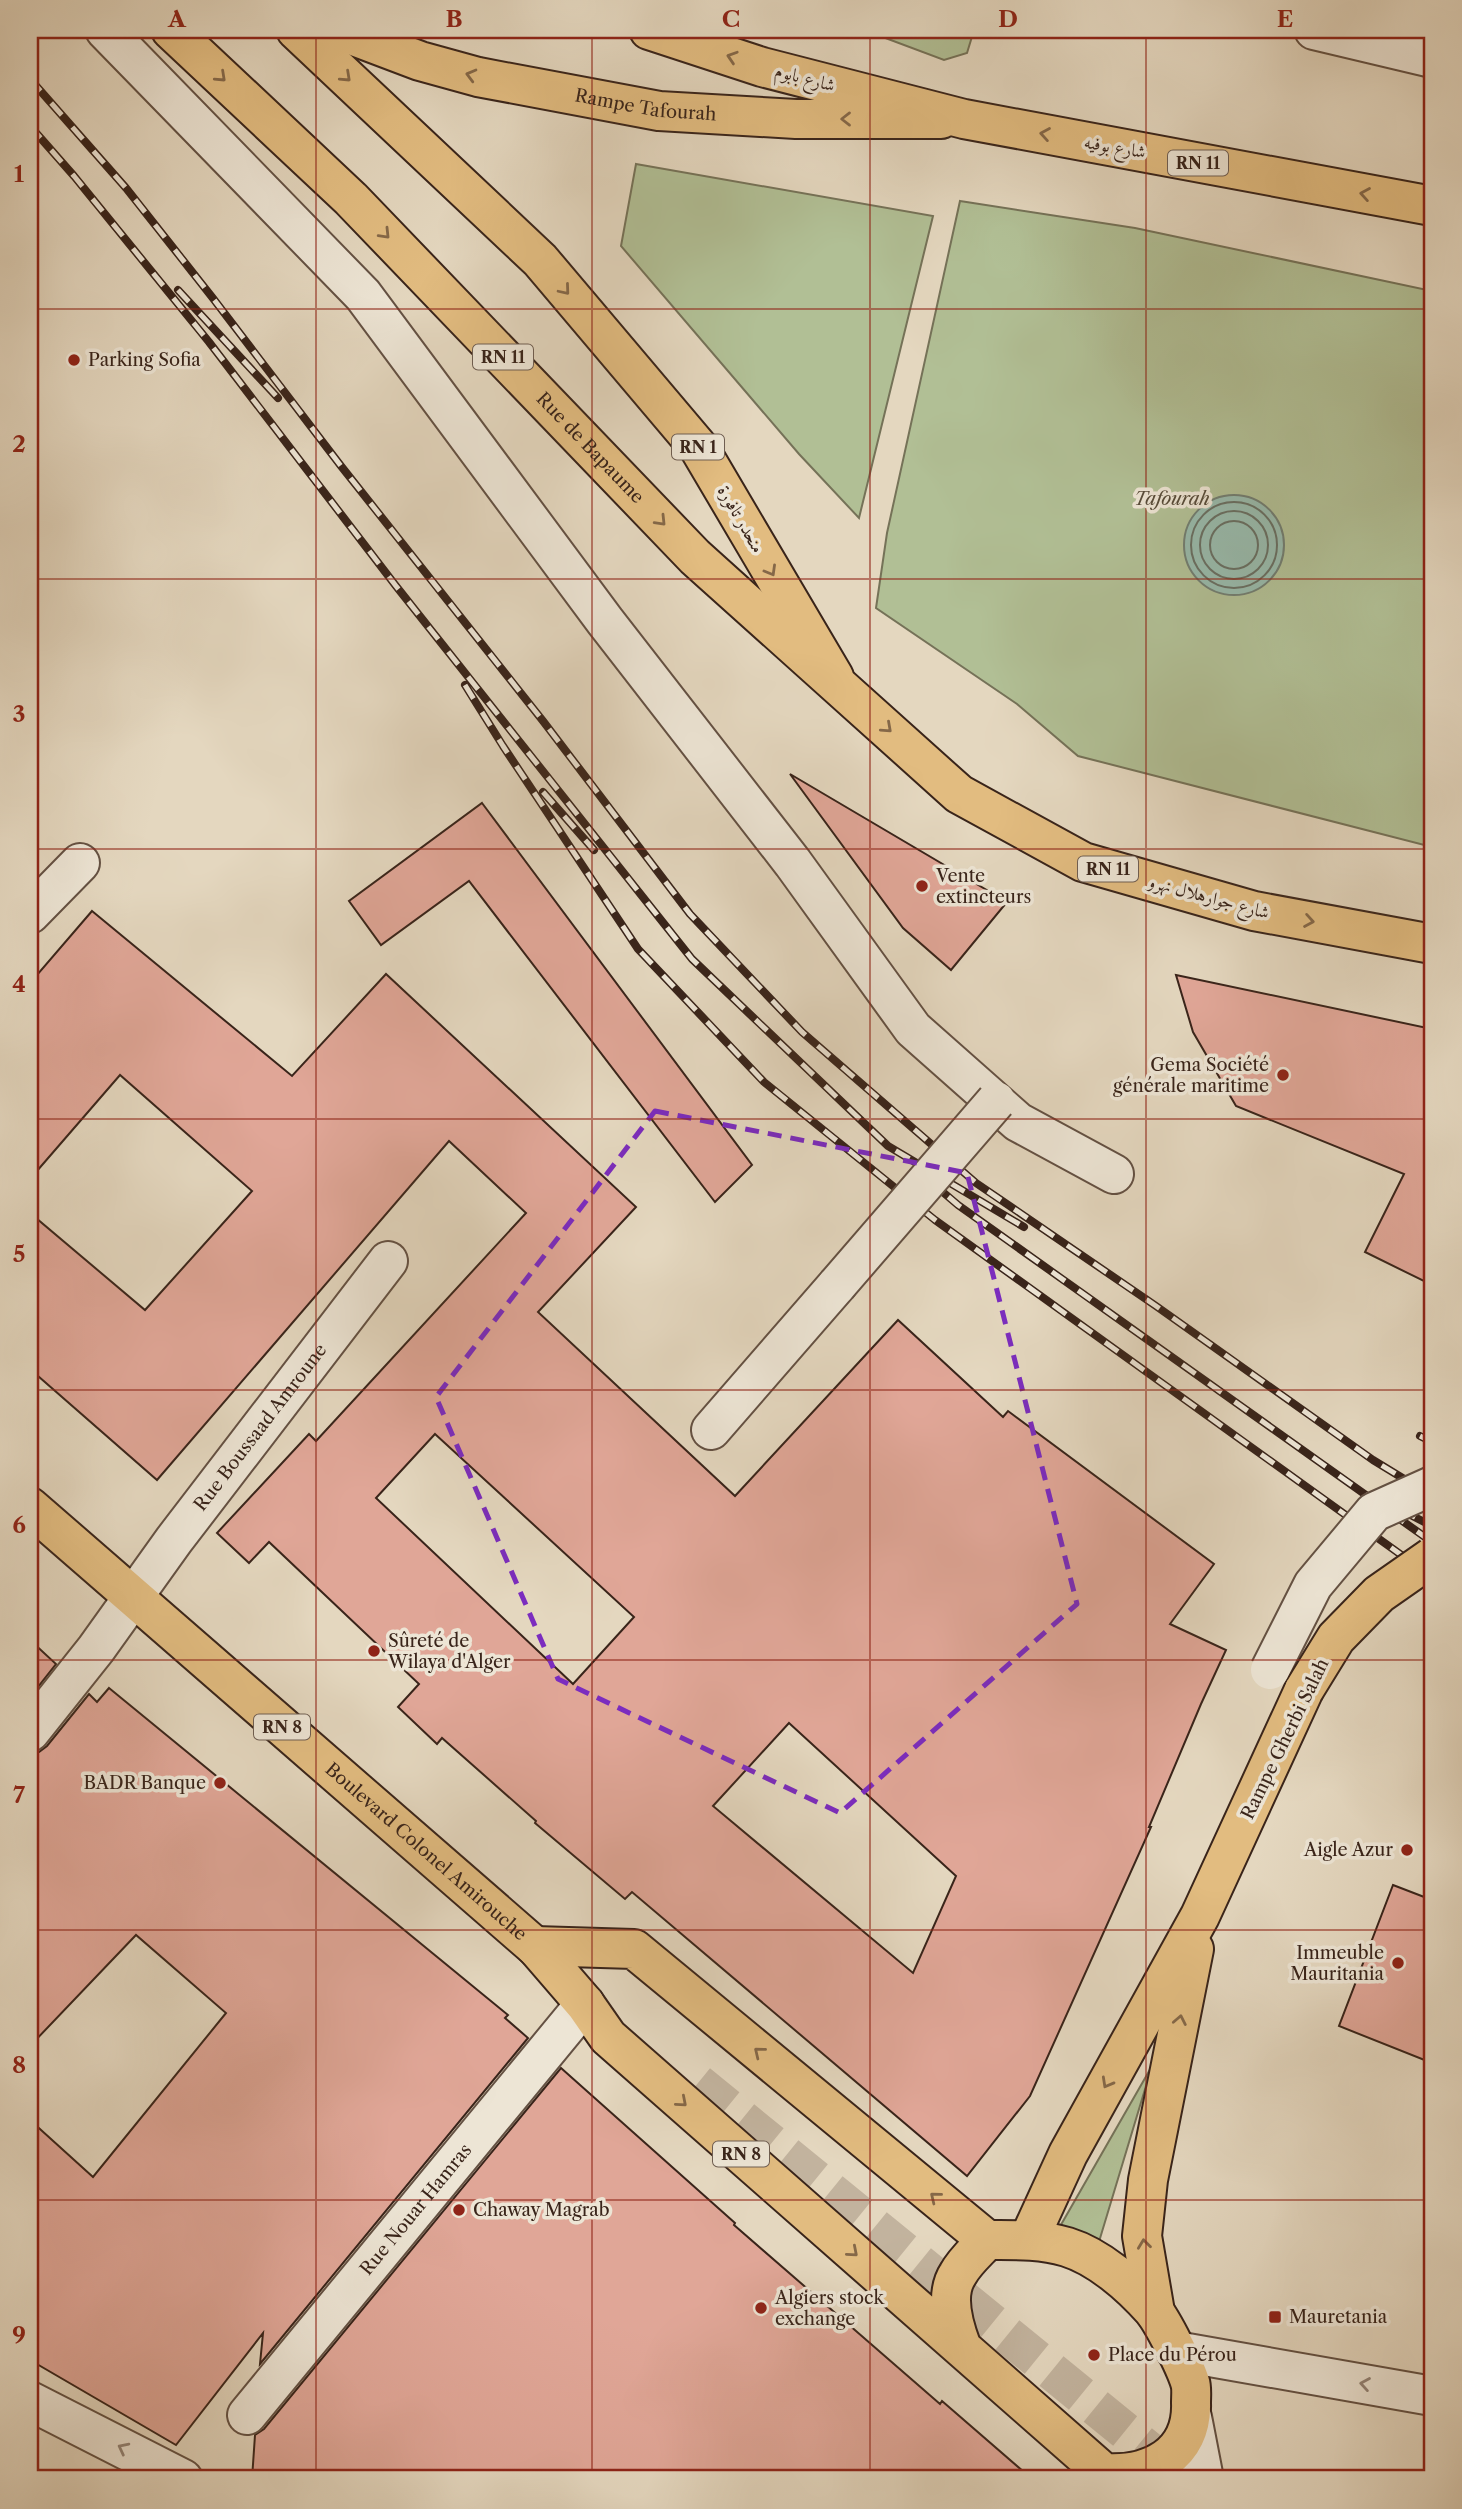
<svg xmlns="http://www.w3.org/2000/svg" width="1462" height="2509" font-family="'Libre Caslon Text',Amiri,serif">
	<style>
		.green { fill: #b1bf95; stroke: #757258; stroke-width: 2 }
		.water { fill: #97baac; stroke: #717e72; stroke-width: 2 }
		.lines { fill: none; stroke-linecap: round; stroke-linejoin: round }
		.shore { stroke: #686f63; stroke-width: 2 }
		.building { fill: #e0a697; stroke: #39241a; stroke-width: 2; fill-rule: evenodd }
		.major-tunnel { stroke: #c2b39e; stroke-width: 38; stroke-dasharray: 38 19; stroke-linecap: butt }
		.minor-casing { stroke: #645143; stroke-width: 42 }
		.major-casing { stroke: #39241a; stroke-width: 42 }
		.highway-casing { stroke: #39241a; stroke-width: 42 }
		.minor { stroke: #ede5d5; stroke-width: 38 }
		.major { stroke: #e2bc80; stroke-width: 38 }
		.highway { stroke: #e2bc80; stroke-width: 38 }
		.rail-casing { stroke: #39241a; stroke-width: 8 }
		.rail { stroke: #ede5d5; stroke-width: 5; stroke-dasharray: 16; stroke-linecap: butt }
		.minor-bridge-casing { stroke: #645143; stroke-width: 42; stroke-linecap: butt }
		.major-bridge-casing { stroke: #39241a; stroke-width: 42; stroke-linecap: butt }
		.minor-bridge { stroke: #ede5d5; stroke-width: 38 }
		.major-bridge { stroke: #e2bc80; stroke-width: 38 }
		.oneway { stroke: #856848 }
		.oneway2 { stroke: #938478 }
		.marked { fill: none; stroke: #7b2cbf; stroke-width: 5; stroke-dasharray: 14 9; stroke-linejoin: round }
		.grid { fill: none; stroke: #8f2418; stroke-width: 2; stroke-opacity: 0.55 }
		.poi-dot { fill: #8f2418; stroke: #ede5d5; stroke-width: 2.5 }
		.labels { text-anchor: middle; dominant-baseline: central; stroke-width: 7; stroke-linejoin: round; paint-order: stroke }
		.shield { fill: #ede5d5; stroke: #6f5e52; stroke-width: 2 }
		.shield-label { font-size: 16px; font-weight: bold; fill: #39241a }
		.street-label { font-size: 18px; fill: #39241a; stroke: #ede5d5 }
		.poi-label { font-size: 18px; fill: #39241a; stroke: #ede5d5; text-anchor: start }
		.park-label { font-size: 18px; font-style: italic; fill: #574b39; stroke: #ede5d5 }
		.neatline { fill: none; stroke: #8f2418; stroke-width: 2.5 }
		.grid-label { font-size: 23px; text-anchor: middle; font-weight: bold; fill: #8f2418 }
	</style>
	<rect width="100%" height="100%" fill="#e4d7bf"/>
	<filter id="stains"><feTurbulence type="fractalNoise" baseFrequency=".00286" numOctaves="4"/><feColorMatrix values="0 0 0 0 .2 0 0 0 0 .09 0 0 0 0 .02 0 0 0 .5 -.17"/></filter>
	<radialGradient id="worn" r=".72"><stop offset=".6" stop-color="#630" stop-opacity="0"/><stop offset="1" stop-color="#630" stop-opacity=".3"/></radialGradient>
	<path class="green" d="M864,30h110l-7,23 -23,7z
		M636,164l297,52 -74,302 -60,-64 -178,-208z
		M960,201l175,27 297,63v556l-354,-91 -61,-52 -141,-96 11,-75z
		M1152,2066l-57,189 -37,-25z"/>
	<path class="water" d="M1184 545a50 50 0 1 1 100 0a50 50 0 1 1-100 0Z"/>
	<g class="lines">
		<path class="shore" d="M1191 545a43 43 0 1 1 86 0a43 43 0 1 1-86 0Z
			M1200 545a34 34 0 1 1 68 0a34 34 0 1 1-68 0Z
			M1210 545a24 24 0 1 1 48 0a24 24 0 1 1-48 0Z"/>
	</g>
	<path class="building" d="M790,774l217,128 -56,68 -48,-42z
		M482,803l270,362 -37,37 -246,-321 -88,64 -32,-44z
		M92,911l200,165 94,-102 250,233 -98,105 197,184 163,-176 105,97 5,-6 206,153 -44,60 56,26 -25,54 -52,123h2l-121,269 -63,80 -335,-284 -7,7 -90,-76 1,-2 -94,-83 -5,6 -39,-37 21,-23 -150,-142 -20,21 -32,-30 92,-99 7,7 210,-228 -77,-72 -292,339 -127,-111v-156l115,97 107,-119 -132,-116 -90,104v-196zM435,1434l199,183 -61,67 -197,-186zM789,1723l167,153 -43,97 -200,-167z
		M1176,975l256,54v256l-67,-33 39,-78 -168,-68 -43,-74z
		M30,1640l26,24 -26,33z
		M109,1688l399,327 -3,3 23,20 -268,326 3,-31 -87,112 -146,-85v-240l63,57 133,-164 -90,-78 -106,111v-293l9,-1 8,-6 42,-52 8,8z
		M1393,1885l39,15v163l-93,-37z
		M561,2068l174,155 -1,2 206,179 2,-3 90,78h-780l3,-44 9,-6z"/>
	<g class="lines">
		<path class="major-tunnel" d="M698,2083l486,396"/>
		<g class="minor-casing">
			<g id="minor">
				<path d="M105,30l258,265 242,326 188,242 120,166 105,93 96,52"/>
				<path d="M1314,30l118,28"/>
				<path d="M30,914l50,-51"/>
				<path d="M711,1430l126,-145"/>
				<path id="s1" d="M30,1732l66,-83 78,-109 214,-279"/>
				<path d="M1176,2351l256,45"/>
				<path d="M30,2401l153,78"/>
				<path id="s2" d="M247,2415l338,-411"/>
				<path d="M1192,2417l12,62"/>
			</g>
		</g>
		<g class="major-casing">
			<g id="major">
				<path d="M296,30l244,230 159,188 135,229"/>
				<path id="s3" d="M338,30l82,31 58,16 181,34 137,8h145"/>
				<path id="s4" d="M30,1507l524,456"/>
				<path d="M535,1946l50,58 23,33 496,436c46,3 89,-18 87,-70 0,-7 1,-15 -1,-21 -5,-16 -27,-60 -37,-72 -22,-25 -54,-53 -86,-63 -27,-8 -53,-7 -80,-7 -10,11 -22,21 -29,34 -14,21 -4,53 4,74"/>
				<path d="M535,1946l99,3 353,291"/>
				<path d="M1029,2239l39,-85 132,-238 104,-226"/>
				<path d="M1155,2312l-13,-76 6,-56 46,-231"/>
			</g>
		</g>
		<g class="highway-casing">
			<g id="highway">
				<path id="s5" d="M171,30l180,169 344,358 264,237 124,68 171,49 178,33"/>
				<path d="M649,30l113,37 202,52 468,87"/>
			</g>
		</g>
		<use href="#minor" class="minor"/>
		<use href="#major" class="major"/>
		<use href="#highway" class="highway"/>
		<g class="rail-casing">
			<path id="rail" d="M30,79l96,109 86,109 129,169 202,255 147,193 112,118 174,151 180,123 217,154 59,36
				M30,126l44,50 135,166 187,244 296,373 196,187 136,81
				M178,290l100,108
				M465,685l38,61 135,203 126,133 171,138 497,357
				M543,792l51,58
				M924,1176l34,29 474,337
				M1420,1436l12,6
				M1401,1510l31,16"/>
		</g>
		<use href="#rail" class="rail"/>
		<g class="minor-bridge-casing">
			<path id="minor-bridge" d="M837,1285l159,-184
				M1270,1670l43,-85 61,-73 58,-26"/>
		</g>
		<g class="major-bridge-casing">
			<path id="major-bridge" d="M1304,1690l32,-52 43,-44 53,-37"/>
		</g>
		<use href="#minor-bridge" class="minor-bridge"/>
		<use href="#major-bridge" class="major-bridge"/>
	</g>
	<defs><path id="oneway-chevron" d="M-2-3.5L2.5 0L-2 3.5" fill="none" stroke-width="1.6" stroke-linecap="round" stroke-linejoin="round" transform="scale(1.75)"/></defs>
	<g class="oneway">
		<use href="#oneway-chevron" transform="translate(732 57) rotate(-162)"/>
		<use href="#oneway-chevron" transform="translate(471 75) rotate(-165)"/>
		<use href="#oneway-chevron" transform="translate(221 77) rotate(43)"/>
		<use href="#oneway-chevron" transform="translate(346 77) rotate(43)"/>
		<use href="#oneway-chevron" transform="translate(846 119) rotate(-180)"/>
		<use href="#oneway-chevron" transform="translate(1045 134) rotate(-170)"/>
		<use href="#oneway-chevron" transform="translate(1365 194) rotate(-170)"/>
		<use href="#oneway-chevron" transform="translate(385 234) rotate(46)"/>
		<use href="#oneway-chevron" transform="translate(565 290) rotate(50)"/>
		<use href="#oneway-chevron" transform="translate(661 521) rotate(46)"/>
		<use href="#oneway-chevron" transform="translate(771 571) rotate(60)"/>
		<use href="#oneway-chevron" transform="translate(887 728) rotate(42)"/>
		<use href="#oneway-chevron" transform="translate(1309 921) rotate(10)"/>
		<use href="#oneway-chevron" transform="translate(1180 2020) rotate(-79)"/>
		<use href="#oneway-chevron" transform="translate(759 2052) rotate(-141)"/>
		<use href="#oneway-chevron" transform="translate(1107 2083) rotate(119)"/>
		<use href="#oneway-chevron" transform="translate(682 2102) rotate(41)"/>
		<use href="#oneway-chevron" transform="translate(935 2197) rotate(-141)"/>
		<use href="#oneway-chevron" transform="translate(1144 2244) rotate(-97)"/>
		<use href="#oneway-chevron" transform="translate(853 2252) rotate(41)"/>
	</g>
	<g class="oneway2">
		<use href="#oneway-chevron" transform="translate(1365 2384) rotate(-170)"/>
		<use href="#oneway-chevron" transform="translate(123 2448) rotate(-153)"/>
	</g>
	<path class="marked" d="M655,1111l312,62 110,431 -237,209 -282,-134 -122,-282z"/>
	<path class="grid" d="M316,30v2449M592,30v2449M870,30v2449M1146,30v2449M30,309h1402M30,579h1402M30,849h1402M30,1119h1402M30,1390h1402M30,1660h1402M30,1930h1402M30,2200h1402"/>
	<g class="poi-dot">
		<circle cx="74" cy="360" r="7"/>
		<circle cx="922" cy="886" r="7"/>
		<circle cx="1283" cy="1075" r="7"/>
		<circle cx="374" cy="1651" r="7"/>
		<circle cx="220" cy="1783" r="7"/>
		<circle cx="1407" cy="1850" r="7"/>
		<circle cx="1398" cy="1963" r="7"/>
		<circle cx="459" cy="2210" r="7"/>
		<circle cx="761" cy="2308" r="7"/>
		<rect x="1268" y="2310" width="14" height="14" rx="3.5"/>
		<circle cx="1094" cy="2355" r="7"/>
	</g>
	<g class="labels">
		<g class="shield">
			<rect x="1168" y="150.5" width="60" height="25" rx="5"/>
			<rect x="473" y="344.5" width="60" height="25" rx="5"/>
			<rect x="672" y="434.5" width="52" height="25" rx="5"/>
			<rect x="1078" y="856.5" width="60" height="25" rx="5"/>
			<rect x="254" y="1714.5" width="56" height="25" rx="5"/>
			<rect x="713" y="2141.5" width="56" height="25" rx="5"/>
		</g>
		<g class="shield-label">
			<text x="1198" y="163">RN 11</text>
			<text x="503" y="357">RN 11</text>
			<text x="698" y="447">RN 1</text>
			<text x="1108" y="869">RN 11</text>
			<text x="282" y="1727">RN 8</text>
			<text x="741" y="2154">RN 8</text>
		</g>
		<g class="street-label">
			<text transform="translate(805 78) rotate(15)">شارع بابوم</text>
			<text stroke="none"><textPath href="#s3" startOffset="318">Rampe Tafourah</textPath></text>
			<text transform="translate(1115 147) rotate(10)">شارع بوفيه</text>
			<text stroke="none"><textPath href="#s5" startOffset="592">Rue de Bapaume</textPath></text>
			<text transform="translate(741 519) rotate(60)">منحدر تافورة</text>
			<text transform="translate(1209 897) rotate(15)">شارع جوارهلال نهرو</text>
			<text stroke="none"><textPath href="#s1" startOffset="382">Rue Boussaad Amroune</textPath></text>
			<text transform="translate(1285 1739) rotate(-64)">Rampe Gherbi Salah</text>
			<text stroke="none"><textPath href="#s4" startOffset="525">Boulevard Colonel Amirouche</textPath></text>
			<text stroke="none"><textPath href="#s2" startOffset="266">Rue Nouar Hamras</textPath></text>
		</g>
		<g class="poi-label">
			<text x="88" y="360">Parking Sofia</text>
			<text x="936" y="876">Vente<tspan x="936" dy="21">extincteurs</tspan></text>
			<text x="1269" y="1065" text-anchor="end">Gema Société<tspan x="1269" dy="21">générale maritime</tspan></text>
			<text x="388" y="1641">Sûreté de<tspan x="388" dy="21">Wilaya d'Alger</tspan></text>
			<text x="206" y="1783" text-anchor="end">BADR Banque</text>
			<text x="1393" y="1850" text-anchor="end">Aigle Azur</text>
			<text x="1384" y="1953" text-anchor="end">Immeuble<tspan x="1384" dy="21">Mauritania</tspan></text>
			<text x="473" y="2210">Chaway Magrab</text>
			<text x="775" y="2298">Algiers stock<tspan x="775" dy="21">exchange</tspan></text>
			<text x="1289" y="2317">Mauretania</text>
			<text x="1108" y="2355">Place du Pérou</text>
		</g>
		<g class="park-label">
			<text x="1172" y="499">Tafourah</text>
		</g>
	</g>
	<rect width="1462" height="2509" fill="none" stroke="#e4d7bf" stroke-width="77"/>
	<rect x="38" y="38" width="1386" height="2432" class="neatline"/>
	<g class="grid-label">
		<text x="177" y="27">A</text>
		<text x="454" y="27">B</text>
		<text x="731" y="27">C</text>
		<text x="1008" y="27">D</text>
		<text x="1285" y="27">E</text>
		<text x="19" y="182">1</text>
		<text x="19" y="452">2</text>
		<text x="19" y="722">3</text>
		<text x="19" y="992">4</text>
		<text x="19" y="1262">5</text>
		<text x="19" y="1533">6</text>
		<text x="19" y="1803">7</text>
		<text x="19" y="2073">8</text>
		<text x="19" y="2343">9</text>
	</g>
	<rect width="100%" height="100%" filter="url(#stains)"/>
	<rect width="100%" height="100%" fill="url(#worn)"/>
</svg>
